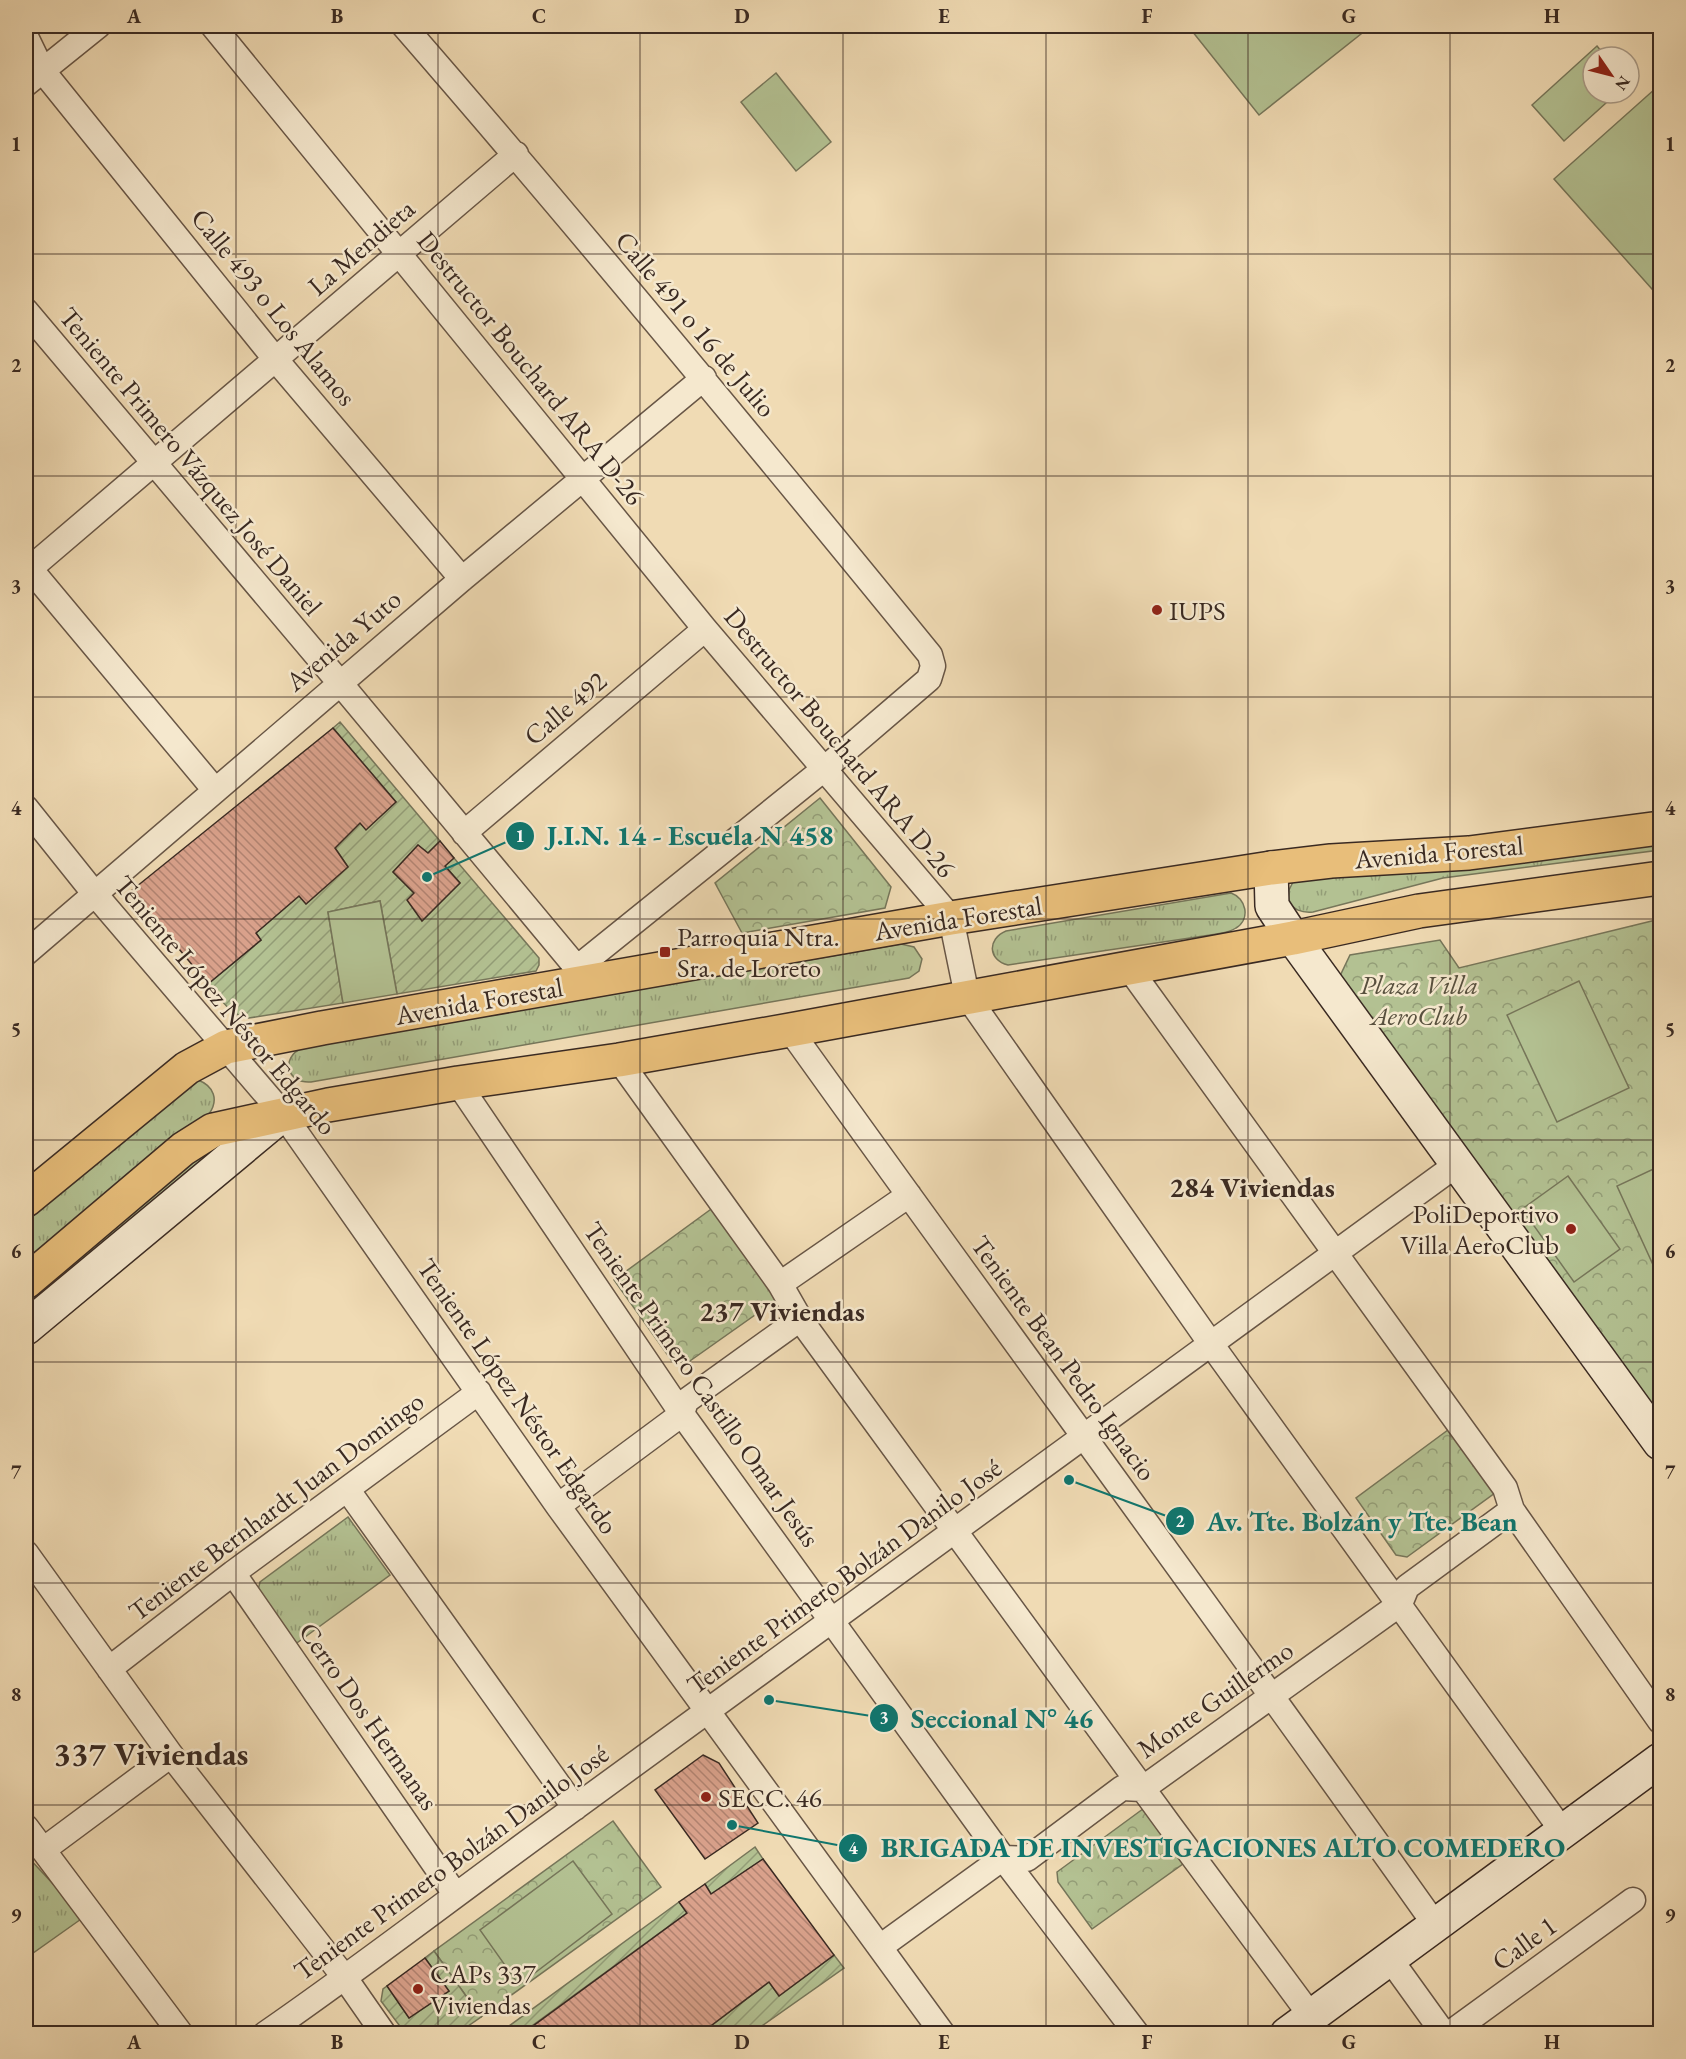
<svg xmlns="http://www.w3.org/2000/svg" width="1686" height="2059" font-family="'EB Garamond',serif">
	<style>
		.grass { fill: url(#grass-tufts); stroke: #76765a; stroke-width: 1.5 }
		.park { fill: url(#park-crowns); stroke: #76765a; stroke-width: 1.5 }
		.garden { fill: url(#garden-furrows); stroke: #76765a; stroke-width: 1.5 }
		.pitch { fill: #b3c192; stroke: #76765a; stroke-width: 1.5 }
		.building { fill: url(#building-back-hatch); stroke: #3a2a22; stroke-width: 1.5 }
		.lines { fill: none; stroke-linecap: round; stroke-linejoin: round }
		.street-casing { stroke: #685646; stroke-width: 27 }
		.secondary-casing { stroke: #3a2a22; stroke-width: 36 }
		.primary-casing { stroke: #3a2a22; stroke-width: 36 }
		.street { stroke: #f5e8ce; stroke-width: 24 }
		.secondary { stroke: #f5e8ce; stroke-width: 33 }
		.primary { stroke: #e8be7a; stroke-width: 33 }
		.grid { fill: none; stroke: #3a2a22; stroke-width: 1.5; stroke-opacity: 0.55 }
		.poi-dot { fill: #8f2418; stroke: #f5e8ce; stroke-width: 2 }
		.labels { text-anchor: middle; dominant-baseline: central; stroke-width: 5; stroke-linejoin: round; paint-order: stroke }
		.street-label { font-size: 27px; fill: #3a2a22; stroke: #f5e8ce }
		.poi-label { font-size: 27px; fill: #3a2a22; stroke: #f5e8ce; text-anchor: start }
		.park-label { font-size: 27px; font-style: italic; fill: #58503e; stroke: #f5e8ce }
		.neighbourhood-label { font-size: 28px; font-weight: bold; fill: #3a2a22; stroke: #f5e8ce }
		.district-label { font-size: 33px; font-weight: bold; fill: #3a2a22; stroke: #f5e8ce }
		.leader { fill: none; stroke: #0f766e; stroke-width: 2 }
		.callout-dot { fill: #0f766e; stroke: #f5e8ce; stroke-width: 2 }
		.mark-label { font-size: 18px; text-anchor: middle; font-weight: bold; fill: #fff }
		.callout-label { font-size: 28px; text-anchor: middle; font-weight: bold; fill: #0f766e; stroke: #f5e8ce; stroke-width: 5; stroke-linejoin: round; paint-order: stroke }
		.neatline { fill: none; stroke: #3a2a22; stroke-width: 2 }
		.grid-label { font-size: 20px; text-anchor: middle; font-weight: bold; fill: #3a2a22 }
	</style>
	<defs>
		<pattern id="grass-tufts" width="24" height="20" patternUnits="userSpaceOnUse" patternTransform="scale(1.5)"><rect width="24" height="20" fill="#b3c192"/><path d="M3 7l-1-3M5 7V3M7 7l1-3M15 17l-1-3M17 17v-4M19 17l1-3" fill="none" stroke="#939d77"/></pattern>
		<pattern id="park-crowns" width="20" height="18" patternUnits="userSpaceOnUse" patternTransform="scale(1.5)"><rect width="20" height="18" fill="#b3c192"/><path d="M2 6a3 3 0 1 1 6 0M12 15a3 3 0 1 1 6 0" fill="none" stroke="#939d77"/></pattern>
		<pattern id="garden-furrows" width="10" height="10" patternUnits="userSpaceOnUse" patternTransform="scale(1.5)"><rect width="10" height="10" fill="#b3c192"/><path d="M-1 1l2-2M0 10L10 0M9 11l2-2" fill="none" stroke="#939d77"/></pattern>
		<pattern id="building-back-hatch" width="6" height="6" patternUnits="userSpaceOnUse" patternTransform="scale(1.5)"><rect width="6" height="6" fill="#d9a18b"/><path d="M-1 5l2 2M0 0l6 6M5-1l2 2" fill="none" stroke="#b18371"/></pattern>
	</defs>
	<rect width="100%" height="100%" fill="#f0dbb4"/>
	<filter id="stains"><feTurbulence type="fractalNoise" baseFrequency=".00333" numOctaves="4"/><feColorMatrix values="0 0 0 0 .2 0 0 0 0 .09 0 0 0 0 .02 0 0 0 .5 -.17"/></filter>
	<radialGradient id="worn" r=".72"><stop offset=".6" stop-color="#630" stop-opacity="0"/><stop offset="1" stop-color="#630" stop-opacity=".3"/></radialGradient>
	<path class="grass" d="M1660,842v8l-217,28 -130,34c-12,1 -19,-2 -26,-12l1,-8 7,-14z
		M1231,893c15,5 20,26 5,35 -6,4 -13,5 -19,6l-209,31c-20,-5 -21,-26 -2,-34z
		M901,944l13,3 8,12 -3,12 -10,7 -598,104c-24,2 -31,-24 -9,-34z
		M198,1080c16,6 21,20 11,34l-183,153v-46l156,-136z
		M231,1137l-205,171v-11l157,-137z
		M348,1517l42,58 -96,70 -37,-51 3,-12z
		M26,1855l58,62 -58,41z"/>
	<path class="park" d="M820,798l71,89 -6,21 -143,25 -27,-50z
		M1660,919v501l-320,-444 10,-21 90,-15 19,28z
		M714,1207l68,89 -95,67 -15,-2 -58,-81z
		M1452,1427l47,63 -92,67 -11,-2 -40,-57z
		M1147,1806l40,55 -95,68 -34,-47 -1,-10z
		M613,1821l48,66 -180,130 -47,-66z"/>
	<path class="garden" d="M340,722l100,119 -12,12 -10,-8 -25,27 21,21 8,27 38,-37 -15,-17 9,-8 85,100v7l-3,6 -139,23 -17,-93 -52,11 15,91 -94,15c-19,-2 -29,-20 -41,-34l53,-44 -5,-7 43,-37 7,8 42,-37 -13,-19 25,-25 6,6 30,-27 -63,-74z
		M755,1847l8,12 -52,35 -6,-10z
		M679,1902l8,11 -165,120 -24,1z
		M434,1951l47,66 -23,16h-53l-24,-32 2,-12 4,-3 22,32 40,-27 -24,-33z
		M834,1955l10,13 -92,65 -52,1 69,-52 10,14z"/>
	<path class="pitch" d="M1188,26h183l-112,89z
		M1597,46l9,11h-13v36h24l-53,48 -32,-36z
		M776,73l55,69 -35,29 -55,-69z
		M1656,88l4,5v205l-106,-119z
		M380,901l17,93 -54,9 -15,-91z
		M1579,981l50,107 -72,34 -50,-107z
		M1660,1166v-1v115l-43,-94z
		M1568,1176l52,73 -46,33 -52,-73z
		M573,1861l39,53 -93,71 -39,-55z"/>
	<path class="building" d="M333,728l63,74 -30,28 -6,-7 -25,25 13,19 -42,37 -7,-8 -43,37 5,7 -53,44 -77,-93z
		M440,841l14,17 -9,8 15,17 -38,38 -15,-21 7,-7 -21,-21 25,-27 10,8z
		M703,1755l16,8 39,60 -53,36 -50,-69z
		M763,1859l71,96 -55,41 -10,-14 -69,52h-178l165,-121 -8,-11 26,-18 6,10z
		M425,1958l24,33 -40,27 -22,-32z"/>
	<g class="lines">
		<g class="street-casing">
			<path id="street" d="M213,26l492,603 246,289 16,78 244,348 352,488
				M404,26c179,206 353,417 526,629l3,11 -4,13 -105,90 -247,199
				M26,37l16,33 234,290 186,219
				M26,84l72,-58
				M26,311l314,372 237,285v16
				M26,564l188,225
				M26,572l490,-418
				M26,808l68,85 189,221 275,392 385,528
				M464,833l241,-204
				M26,953l436,-374 242,-201
				M1129,968l376,520 7,22 148,211
				M790,1030c214,299 433,595 646,896
				M619,1060l161,224 20,35c169,234 339,466 511,697
				M458,1083l224,331 321,444 134,176
				M780,1284l129,-89
				M347,1489l228,319
				M558,1506l124,-92 4,-13 114,-82
				M26,1553l145,202 174,223 39,56
				M233,1573l222,321
				M109,1669l124,-96 246,-181
				M26,1827l155,207
				M43,1850l128,-95
				M880,1947l123,-89 24,1 95,-71 20,1 258,-185 7,-17 105,-77
				M1390,1959l54,75
				M265,2034c100,-69 195,-143 293,-214 301,-217 599,-437 898,-655
				M1449,2034l184,-134"/>
		</g>
		<g class="secondary-casing">
			<path id="secondary" d="M1271,868l1,38 21,32 367,505
				M26,1328l257,-214
				M1287,2034l373,-274"/>
		</g>
		<g class="primary-casing">
			<path id="primary" d="M26,1200l161,-132 39,-21 96,-19 629,-110 320,-50 60,-7 138,-8 191,-25
				M26,1282l157,-133 30,-19 115,-25 130,-22 161,-23 171,-30 503,-92 126,-27 241,-33"/>
		</g>
		<use href="#street" class="street"/>
		<use href="#secondary" class="secondary"/>
		<use href="#primary" class="primary"/>
	</g>
	<path class="grid" d="M236,26v2008M438,26v2008M640,26v2008M843,26v2008M1046,26v2008M1248,26v2008M1450,26v2008M26,254h1634M26,476h1634M26,697h1634M26,919h1634M26,1140h1634M26,1362h1634M26,1583h1634M26,1805h1634"/>
	<g class="poi-dot">
		<circle cx="1157" cy="610" r="6"/>
		<rect x="659" y="946" width="12" height="12" rx="3"/>
		<circle cx="1571" cy="1229" r="6"/>
		<circle cx="706" cy="1797" r="6"/>
		<circle cx="418" cy="1989" r="6"/>
	</g>
	<g class="labels">
		<g class="street-label">
			<text transform="translate(361 247) rotate(-41)">La Mendieta</text>
			<text transform="translate(274 307) rotate(51)">Calle 493 o Los Alamos</text>
			<text transform="translate(696 324) rotate(50)">Calle 491 o 16 de Julio</text>
			<text transform="translate(531 368) rotate(51)">Destructor Bouchard ARA D-26</text>
			<text transform="translate(191 461) rotate(50)">Teniente Primero Vázquez José Daniel</text>
			<text transform="translate(343 640) rotate(-40)">Avenida Yuto</text>
			<text transform="translate(565 708) rotate(-40)">Calle 492</text>
			<text transform="translate(840 742) rotate(50)">Destructor Bouchard ARA D-26</text>
			<text transform="translate(1439 852) rotate(-5)">Avenida Forestal</text>
			<text transform="translate(958 918) rotate(-9)">Avenida Forestal</text>
			<text transform="translate(479 1001) rotate(-10)">Avenida Forestal</text>
			<text transform="translate(226 1005) rotate(50)">Teniente López Néstor Edgardo</text>
			<text transform="translate(1064 1358) rotate(54)">Teniente Bean Pedro Ignacio</text>
			<text transform="translate(702 1384) rotate(55)">Teniente Primero Castillo Omar Jesús</text>
			<text transform="translate(518 1396) rotate(55)">Teniente López Néstor Edgardo</text>
			<text transform="translate(276 1506) rotate(-37)">Teniente Bernhardt Juan Domingo</text>
			<text transform="translate(844 1576) rotate(-36)">Teniente Primero Bolzán Danilo José</text>
			<text transform="translate(1215 1699) rotate(-35)">Monte Guillermo</text>
			<text transform="translate(369 1716) rotate(55)">Cerro Dos Hermanas</text>
			<text transform="translate(451 1862) rotate(-36)">Teniente Primero Bolzán Danilo José</text>
			<text transform="translate(1524 1943) rotate(-36)">Calle 1</text>
		</g>
		<g class="poi-label">
			<text x="1169" y="610">IUPS</text>
			<text x="677" y="936">Parroquia Ntra.<tspan x="677" dy="31">Sra. de Loreto</tspan></text>
			<text x="1559" y="1213" text-anchor="end">PoliDeportivo<tspan x="1559" dy="31">Villa AeroClub</tspan></text>
			<text x="718" y="1797">SECC. 46</text>
			<text x="430" y="1973">CAPs 337<tspan x="430" dy="31">Viviendas</tspan></text>
		</g>
		<g class="park-label">
			<text x="1419" y="984">Plaza Villa<tspan x="1419" dy="31">AeroClub</tspan></text>
		</g>
		<g class="neighbourhood-label">
			<text x="1252" y="1187">284 Viviendas</text>
			<text x="782" y="1311">237 Viviendas</text>
		</g>
		<g class="district-label">
			<text x="151" y="1753">337 Viviendas</text>
		</g>
	</g>
	<path class="leader" d="M427 877L520 836M1069 1480L1180 1521M769 1700L884 1718M732 1825L853 1848"/>
	<g class="callout-dot">
		<circle cx="427" cy="877" r="6"/>
		<circle cx="1069" cy="1480" r="6"/>
		<circle cx="769" cy="1700" r="6"/>
		<circle cx="732" cy="1825" r="6"/>
		<circle cx="520" cy="836" r="15"/>
		<circle cx="1180" cy="1521" r="15"/>
		<circle cx="884" cy="1718" r="15"/>
		<circle cx="853" cy="1848" r="15"/>
	</g>
	<g class="mark-label">
		<text x="520" y="842">1</text>
		<text x="1180" y="1527">2</text>
		<text x="884" y="1724">3</text>
		<text x="853" y="1854">4</text>
	</g>
	<g class="callout-label">
		<text x="690" y="845">J.I.N. 14 - Escuela N 458</text>
		<text x="1362" y="1531">Av. Tte. Bolzán y Tte. Bean</text>
		<text x="1002" y="1728">Seccional N° 46</text>
		<text x="1223" y="1857">BRIGADA DE INVESTIGACIONES ALTO COMEDERO</text>
	</g>
	<rect width="1686" height="2059" fill="none" stroke="#f0dbb4" stroke-width="66"/>
	<g transform="translate(1611 75) rotate(125)"><circle r="28" fill="#f5e8ce" stroke="#aa9c89" stroke-width="1.5"/>
	<path d="M0-4.5L10 22L0 15L-10 22Z" fill="#8f2418"/>
	<text y="-9" font-size="16" font-weight="bold" text-anchor="middle" fill="#3a2a22">N</text>
	</g>
	<rect x="33" y="33" width="1620" height="1993" class="neatline"/>
	<g class="grid-label">
		<text x="134" y="23">A</text>
		<text x="337" y="23">B</text>
		<text x="539" y="23">C</text>
		<text x="742" y="23">D</text>
		<text x="944" y="23">E</text>
		<text x="1147" y="23">F</text>
		<text x="1349" y="23">G</text>
		<text x="1552" y="23">H</text>
		<text x="16" y="151">1</text>
		<text x="1670" y="151">1</text>
		<text x="16" y="372">2</text>
		<text x="1670" y="372">2</text>
		<text x="16" y="593">3</text>
		<text x="1670" y="593">3</text>
		<text x="16" y="815">4</text>
		<text x="1670" y="815">4</text>
		<text x="16" y="1036">5</text>
		<text x="1670" y="1036">5</text>
		<text x="16" y="1258">6</text>
		<text x="1670" y="1258">6</text>
		<text x="16" y="1479">7</text>
		<text x="1670" y="1479">7</text>
		<text x="16" y="1701">8</text>
		<text x="1670" y="1701">8</text>
		<text x="16" y="1922">9</text>
		<text x="1670" y="1922">9</text>
		<text x="134" y="2049">A</text>
		<text x="337" y="2049">B</text>
		<text x="539" y="2049">C</text>
		<text x="742" y="2049">D</text>
		<text x="944" y="2049">E</text>
		<text x="1147" y="2049">F</text>
		<text x="1349" y="2049">G</text>
		<text x="1552" y="2049">H</text>
	</g>
	<rect width="100%" height="100%" filter="url(#stains)"/>
	<rect width="100%" height="100%" fill="url(#worn)"/>
</svg>
